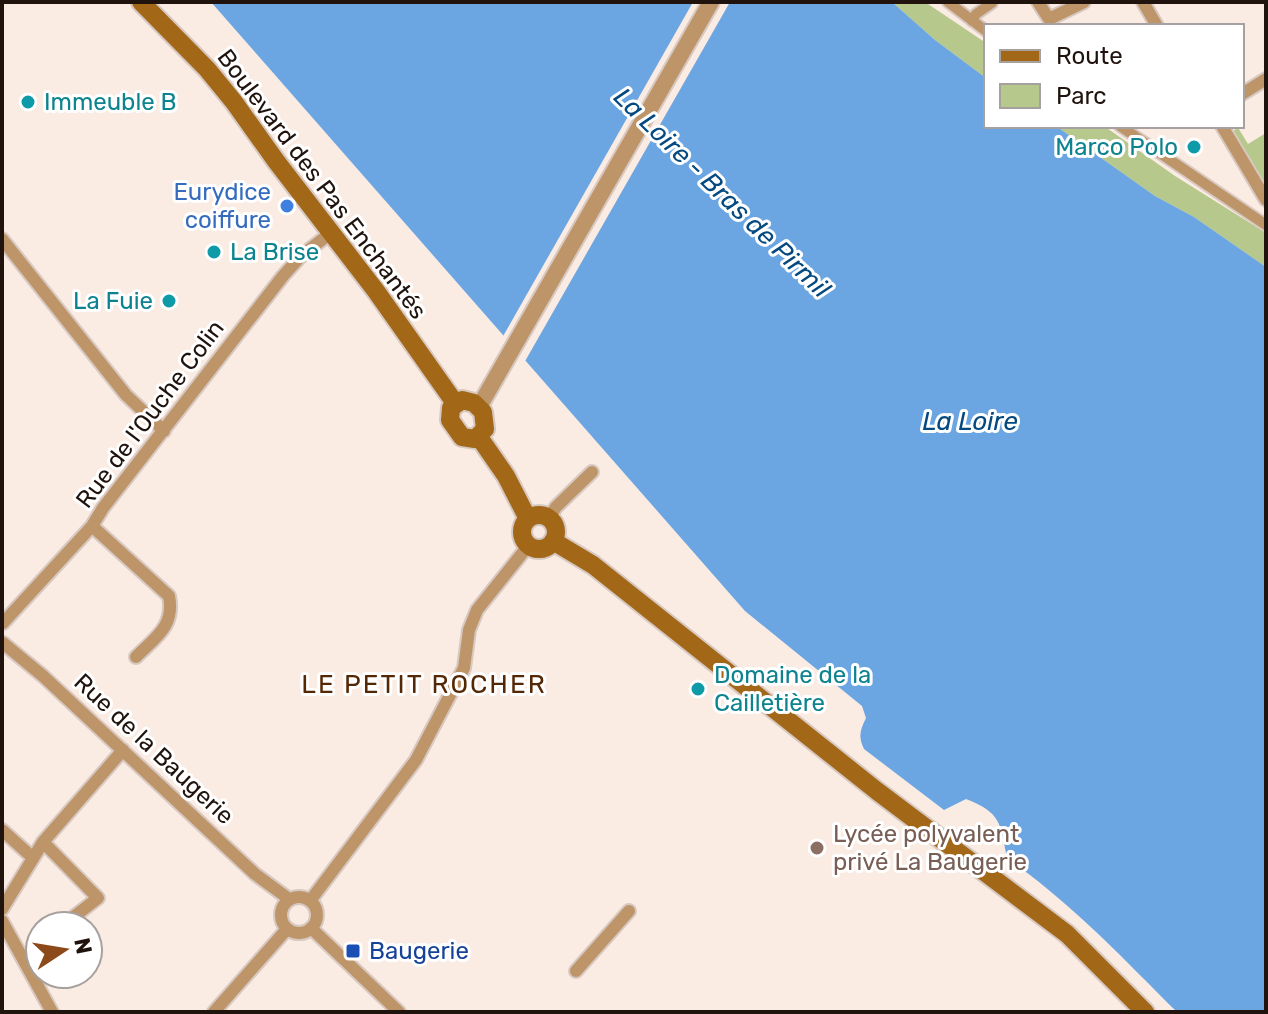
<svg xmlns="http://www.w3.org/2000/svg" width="1268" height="1014" font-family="Rubik,sans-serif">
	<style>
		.green { fill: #b6c88b }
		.water { fill: #6ba6e3 }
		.pier { fill: #faebe3 }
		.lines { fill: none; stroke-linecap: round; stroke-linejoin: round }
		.pedestrian-casing { stroke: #d7c8c1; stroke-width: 14 }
		.minor-casing { stroke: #d7c8c1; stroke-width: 16 }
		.tertiary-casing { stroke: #d7c8c1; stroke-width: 20 }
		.secondary-casing { stroke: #d7c8c1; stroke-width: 22 }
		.pedestrian { stroke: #bd9569; stroke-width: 10 }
		.minor { stroke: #bd9569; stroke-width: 12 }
		.tertiary { stroke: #bd9569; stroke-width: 16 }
		.secondary { stroke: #a26818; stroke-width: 18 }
		.culture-dot { fill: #0f9aa8; stroke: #fff; stroke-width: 3 }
		.shop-dot { fill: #3f7fe0; stroke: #fff; stroke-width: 3 }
		.education-dot { fill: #8d6e63; stroke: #fff; stroke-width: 3 }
		.transit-dot { fill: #1a4fb4; stroke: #fff; stroke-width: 3 }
		.labels { text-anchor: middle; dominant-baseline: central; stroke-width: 6; stroke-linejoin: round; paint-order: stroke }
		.culture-label { font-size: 24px; fill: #0d838f; stroke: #fff; text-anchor: start }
		.street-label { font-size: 24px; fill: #20130d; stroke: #fff }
		.shop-label { font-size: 24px; fill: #366cbe; stroke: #fff; text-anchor: end }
		.education-label { font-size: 24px; fill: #785e54; stroke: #fff; text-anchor: start }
		.transit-label { font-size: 24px; fill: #164399; stroke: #fff; text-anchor: start }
		.water-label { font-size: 26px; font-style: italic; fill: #044980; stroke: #fff }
		.neighbourhood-label { font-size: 26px; letter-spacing: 2px; fill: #552805; stroke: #fff }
	</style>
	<rect width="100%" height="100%" fill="#faebe3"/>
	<path class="green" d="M892,2h33l61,41v35l-51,-38z
		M1056,126h48l71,50 91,57v34l-72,-50 -39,-21z
		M1237,126l11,18 18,-11v61l-34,-59z"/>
	<path class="water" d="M211,2h681l43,38 51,38v48h70l99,70 39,21 72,50v745h-89c-54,-54 -107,-110 -170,-154 -7,-36 -6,-45 -41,-59l-22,11 -80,-61c-6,-12 -4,-19 2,-31l-4,-12 -117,-95z"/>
	<path class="pier" d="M693,2h37l-206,361 -22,-25z"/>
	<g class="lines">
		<g class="pedestrian-casing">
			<path id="pedestrian" d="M948,2l38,29
				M972,21l4,-7 16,-11
				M1120,126l146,99"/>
		</g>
		<g class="minor-casing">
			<path id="minor" d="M1038,2l11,17 35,-17
				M1143,2l14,24
				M1242,94l24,-15
				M1222,126l44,74
				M2,239l124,156 38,36
				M549,518l7,-11 36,-35
				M92,526l77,70c6,30 -13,41 -33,61
				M3,623l89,-97 11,-18 180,-232 18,-20 31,-24
				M3,643l40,33 212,198 34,25
				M2,830l30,27
				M43,842l55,56 -27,21
				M281 915a18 18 0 1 1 36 0a18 18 0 1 1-36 0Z
				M310,901l106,-141 48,-92 5,-38 8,-20 51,-64
				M2,909l41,-67 80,-92
				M2,921l50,91
				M311,928l88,84
				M576,971l53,-60
				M214,1012l73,-83"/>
		</g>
		<g class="tertiary-casing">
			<path id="tertiary" d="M479,407l232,-405"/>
		</g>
		<g class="secondary-casing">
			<path id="secondary" d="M141,2l66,67 27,33 42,59 100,130 79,112
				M462,400l12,3 9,9 2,17 -10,10 -13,-2 -12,-17 1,-12z
				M479,437l27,39 22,43
				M522 532a17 17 0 1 1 34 0a17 17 0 1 1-34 0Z
				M553,541l40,24 284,226 190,143 78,78"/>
		</g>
		<use href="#pedestrian" class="pedestrian"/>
		<use href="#minor" class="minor"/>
		<use href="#tertiary" class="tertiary"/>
		<use href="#secondary" class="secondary"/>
	</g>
	<g class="culture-dot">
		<circle cx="28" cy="102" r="8"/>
		<circle cx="1194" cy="147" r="8"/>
		<circle cx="214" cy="252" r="8"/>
		<circle cx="169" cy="301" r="8"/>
		<circle cx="698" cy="689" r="8"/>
	</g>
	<circle class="shop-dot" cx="287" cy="206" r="8"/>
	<circle class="education-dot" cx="817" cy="848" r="8"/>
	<rect class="transit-dot" x="345" y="943" width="16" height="16" rx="4"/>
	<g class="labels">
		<g class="culture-label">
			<text x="44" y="102">Immeuble B</text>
			<text x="1178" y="147" text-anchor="end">Marco Polo</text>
			<text x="230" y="252">La Brise</text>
			<text x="153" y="301" text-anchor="end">La Fuie</text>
			<text x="714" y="675">Domaine de la<tspan x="714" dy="28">Cailletière</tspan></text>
		</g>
		<g class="street-label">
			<text transform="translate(322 184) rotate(53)">Boulevard des Pas Enchantés</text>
			<text transform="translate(150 414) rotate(-53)">Rue de l'Ouche Colin</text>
			<text transform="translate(154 749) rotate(43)">Rue de la Baugerie</text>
		</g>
		<g class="shop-label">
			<text x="271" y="192">Eurydice<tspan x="271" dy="28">coiffure</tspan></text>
		</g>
		<g class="education-label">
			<text x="833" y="834">Lycée polyvalent<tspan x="833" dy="28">privé La Baugerie</tspan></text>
		</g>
		<g class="transit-label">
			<text x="369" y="951">Baugerie</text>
		</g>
		<g class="water-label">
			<text transform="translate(722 193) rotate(44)">La Loire - Bras de Pirmil</text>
			<text x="970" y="421">La Loire</text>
		</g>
		<g class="neighbourhood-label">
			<text x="424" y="684">LE PETIT ROCHER</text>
		</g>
	</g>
	<rect width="1268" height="1014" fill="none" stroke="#20130d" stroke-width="8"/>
	<rect x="984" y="24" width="260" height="104" fill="#ffffff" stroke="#a6a19e" stroke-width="2"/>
	<rect x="1000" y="50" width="40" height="12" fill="#a26818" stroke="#a6a19e" stroke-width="2"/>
	<text x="1056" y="64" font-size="24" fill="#20130d">Route</text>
	<rect x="1000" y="84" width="40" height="24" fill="#b6c88b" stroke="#a6a19e" stroke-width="2"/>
	<text x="1056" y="104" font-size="24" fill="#20130d">Parc</text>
	<g transform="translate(64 950) rotate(78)"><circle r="38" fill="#ffffff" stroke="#a6a19e" stroke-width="2"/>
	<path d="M0-6L14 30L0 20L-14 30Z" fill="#8c4919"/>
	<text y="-12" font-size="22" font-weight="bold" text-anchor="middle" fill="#20130d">N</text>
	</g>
</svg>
